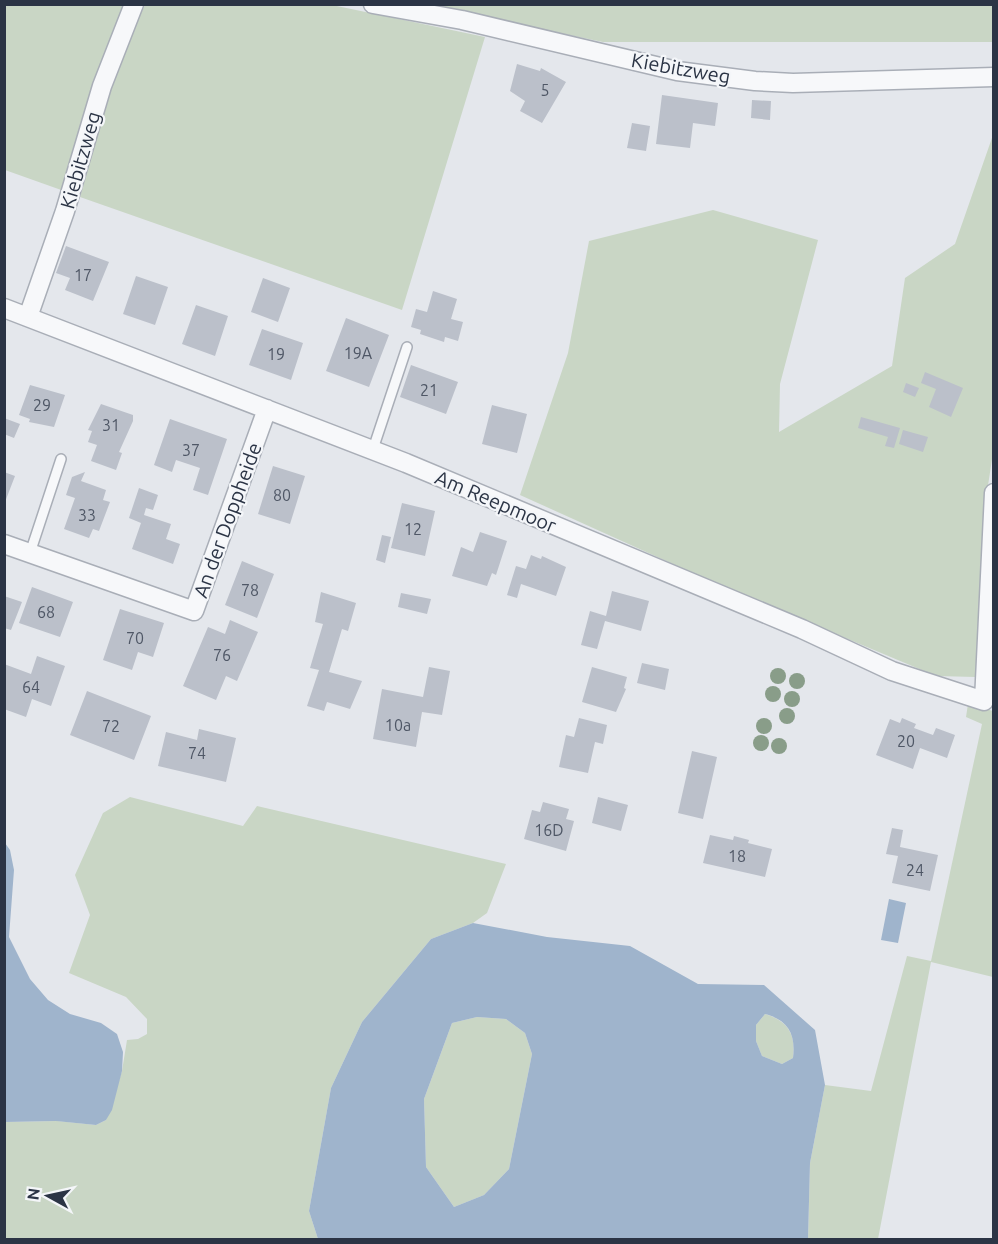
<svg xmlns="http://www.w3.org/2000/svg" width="998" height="1244" font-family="Ubuntu,sans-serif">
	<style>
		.green { fill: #c9d6c5 }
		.water { fill: #9fb4cc; fill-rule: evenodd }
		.building { fill: #bbc0ca }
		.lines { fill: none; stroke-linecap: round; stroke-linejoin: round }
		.lane-casing { stroke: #a9aeb7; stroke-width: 12 }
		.street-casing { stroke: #a9aeb7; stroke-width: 21 }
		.lane { stroke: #f7f8fa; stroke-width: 9 }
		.street { stroke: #f7f8fa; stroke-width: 18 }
		.tree { fill: #899d89 }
		.labels { text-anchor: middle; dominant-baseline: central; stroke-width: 4.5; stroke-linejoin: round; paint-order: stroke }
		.number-label { font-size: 16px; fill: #4f5766 }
		.street-label { font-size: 20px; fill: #2b3445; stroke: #f4f6f9 }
	</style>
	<rect width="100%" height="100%" fill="#e4e7ec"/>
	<path class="green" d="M5,5h122l-63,186 -59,-21z
		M145,5h187l153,32 -83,273 -322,-113 39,-137z
		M424,5h569v37h-390z
		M993,135l1,311 -10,66 -8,165 -40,-1 -210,-88 -206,-93 48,-142 21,-112 124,-31 105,30 -38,144 -1,48 113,-66 13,-88 50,-34z
		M968,704l25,7v266l-62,-15 -53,277 -70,1 2,-77 15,-78 46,6 36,-135 24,5 51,-237 -16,-7z
		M130,797l113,29 14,-20 249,58 -19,49 -14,10 -42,16 -69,83 -31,66 -22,123 9,28 -313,1v-118l52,-1 39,4 10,-5 16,-49 5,-31 11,-1 9,-5v-15l-21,-22 -57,-24 21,-58 -15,-40 28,-62z
		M765,1014c23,7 31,20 28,44l-11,6 -20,-8 -6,-15v-16z
		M477,1017l29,2 19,14 7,21 -23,115 -25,26 -30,12 -28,-40 -2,-68 28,-76z"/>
	<path class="water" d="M5,843l5,7 4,20 -5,67 21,42 18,21 22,14 31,9 16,11 6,18 -1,19 -10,39 -6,10 -10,5 -40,-4 -51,1z
		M889,899l17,4 -8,40 -17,-3z
		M473,923l74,14 83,9 68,38 66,1 51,45 10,55 -15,78 -2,76h-490l-9,-28 22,-123 31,-66 69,-83zM765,1014c23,6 31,20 28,44l-11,6 -20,-8 -6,-15v-16zM477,1017l29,2 19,14 7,21 -23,115 -25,26 -30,12 -28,-40 -2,-68 28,-76z"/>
	<path class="building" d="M517,64l23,7 1,-3 25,14 -24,41 -22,-12 5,-10 -15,-10z
		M662,95l56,8 -3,23 -22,-3 -3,25 -34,-4z
		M752,100l19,1 -1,19 -19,-2z
		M632,123l18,3 -4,25 -19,-3z
		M66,246l43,16 -16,39 -28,-11 5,-12 -14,-5z
		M136,276l32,11 -13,38 -32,-11z
		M263,278l27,10 -12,34 -27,-10z
		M433,291l24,8 -6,20 12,3 -5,19 -13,-4 -1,5 -24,-8 1,-4 -10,-3 5,-18 11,3z
		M196,305l32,11 -13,40 -33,-12z
		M346,318l43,17 -20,52 -43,-16z
		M262,329l41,14 -12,37 -42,-15z
		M411,365l47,17 -12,32 -46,-17z
		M925,372l38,16 -12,29 -22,-10 7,-18 -15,-6z
		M906,383l13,5 -4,9 -12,-5z
		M30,385l35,10 -11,32 -25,-5 1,-3 -11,-4z
		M101,404l32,11v6l-14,31 3,1 -6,17 -25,-9 6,-16 -9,-3 4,-11 -4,-1z
		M492,405l35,9 -10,39 -35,-9z
		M861,417l39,11 -6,20 -9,-2 3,-9 -30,-9z
		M4,418l16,6 -6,14 -10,-4z
		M170,419l57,20 -19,56 -15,-5 7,-22 -24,-8 -4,12 -18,-7z
		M903,430l25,7 -5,15 -24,-8z
		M273,466l32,10 -15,48 -32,-10z
		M4,472l11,4 -10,26h-1z
		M85,472l-4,9 25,9 -3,10 7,2 -11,29 -6,-2 -4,9 -25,-9 11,-31 -9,-3 6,-18z
		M139,488l19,7 -5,15 -7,-2 -2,7 27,9 -5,15 14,5 -7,20 -41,-15 9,-26 -12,-5z
		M402,503l33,8 -10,45 -34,-8z
		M480,532l27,9 -11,34 -4,-2 -5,13 -35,-10 9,-29 12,5z
		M382,535l9,2 -6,26 -9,-3z
		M531,555l10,4 1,-3 24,11 -10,29 -35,-12 -4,14 -10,-3 9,-29 10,3z
		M242,561l32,13 -17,44 -32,-13z
		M32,587l41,15 -13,35 -41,-14z
		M612,591l37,10 -8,30 -36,-10 -8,28 -16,-4 9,-34 16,5z
		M321,592l35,11 -8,28 -6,-2 -13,43 33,9 -12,28 -23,-7 -3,9 -17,-5 12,-36 -9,-2 13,-44 -8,-2z
		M401,593l30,6 -4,15 -29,-7z
		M4,596l18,6 -11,28 -7,-2z
		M120,609l44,14 -11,34 -15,-5 -6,18 -29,-10z
		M230,620l28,12 -21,49 -11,-5 -10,24 -33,-14 25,-59 17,7z
		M37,656l28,10 -14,40 -19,-7 -6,18 -22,-8v-45l27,10z
		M642,663l27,6 -4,21 -28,-7z
		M429,667l21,4 -8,44 -20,-3 -6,35 -43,-8 9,-50 41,8z
		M592,667l35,10 -3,11 2,1 -10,23 -34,-10z
		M87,691l64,25 -17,44 -64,-25z
		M579,718l28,7 -4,19 -8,-2 -7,31 -29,-6 7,-32 8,2z
		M902,718l14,6 -2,4 19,7 3,-7 19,7 -8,23 -27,-10 -7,21 -37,-14 14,-36 10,4z
		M199,729l37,9 -10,44 -68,-16 8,-34 31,8z
		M692,751l25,6 -14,62 -25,-6z
		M598,797l30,8 -7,26 -29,-8z
		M543,802l26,7 -3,10 8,2 -8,30 -42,-12 8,-29 8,2z
		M892,828l11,2 -3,17 38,8 -8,36 -38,-8 6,-27 -12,-2z
		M710,835l23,5 1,-4 15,4 -1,3 24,6 -7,28 -62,-14z"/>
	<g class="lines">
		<g class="lane-casing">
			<path id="lane" d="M372,452l35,-105
				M30,553l31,-94"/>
		</g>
		<g class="street-casing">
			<path id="street" d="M373,4l89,16 215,51 78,10 38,2 201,-6
				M4,308l402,155 396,166 90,42 92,30 10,-208
				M28,317l37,-106 37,-125 32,-82
				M4,544l190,67 73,-202"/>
		</g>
		<use href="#lane" class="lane"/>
		<use href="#street" class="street"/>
	</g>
	<g class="tree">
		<circle cx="778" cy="676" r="8"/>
		<circle cx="797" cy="681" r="8"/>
		<circle cx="773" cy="694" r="8"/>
		<circle cx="792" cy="699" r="8"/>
		<circle cx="787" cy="716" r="8"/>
		<circle cx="764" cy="726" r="8"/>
		<circle cx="761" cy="743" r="8"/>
		<circle cx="779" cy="746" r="8"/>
	</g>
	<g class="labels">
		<g class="number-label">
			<text x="545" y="90">5</text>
			<text x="83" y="275">17</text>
			<text x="358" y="353">19A</text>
			<text x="276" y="354">19</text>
			<text x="429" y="390">21</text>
			<text x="42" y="405">29</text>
			<text x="111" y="425">31</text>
			<text x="191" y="450">37</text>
			<text x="282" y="495">80</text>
			<text x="87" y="515">33</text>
			<text x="413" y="529">12</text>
			<text x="250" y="590">78</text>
			<text x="46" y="612">68</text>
			<text x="135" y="638">70</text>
			<text x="222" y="655">76</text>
			<text x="31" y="687">64</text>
			<text x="398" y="725">10a</text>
			<text x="111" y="726">72</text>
			<text x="906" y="741">20</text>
			<text x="197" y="753">74</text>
			<text x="549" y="830">16D</text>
			<text x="737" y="856">18</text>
			<text x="915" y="870">24</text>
		</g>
		<g class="street-label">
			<text transform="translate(681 68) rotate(10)">Kiebitzweg</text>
			<text transform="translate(80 160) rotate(-74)">Kiebitzweg</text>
			<text transform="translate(496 501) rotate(23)">Am Reepmoor</text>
			<text transform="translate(227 520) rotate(-70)">An der Doppheide</text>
		</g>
	</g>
	<rect width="998" height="1244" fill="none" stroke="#2b3445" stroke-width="12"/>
	<g transform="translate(48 1196) rotate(278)" stroke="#f4f6f9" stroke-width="4.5" paint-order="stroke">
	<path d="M0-4.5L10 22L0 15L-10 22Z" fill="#2b3445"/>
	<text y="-9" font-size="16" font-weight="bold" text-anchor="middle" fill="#2b3445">N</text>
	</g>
</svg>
